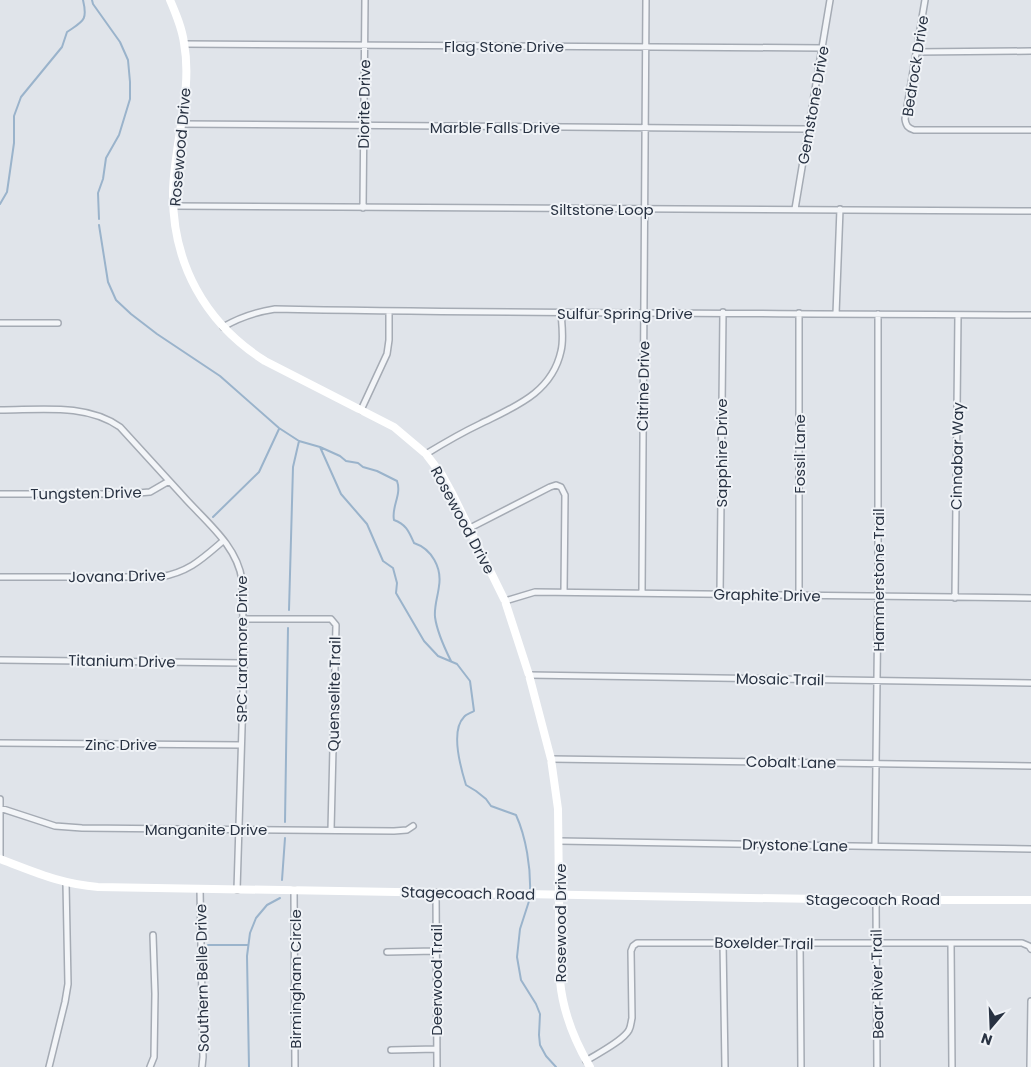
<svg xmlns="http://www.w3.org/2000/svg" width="1031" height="1067" font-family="Poppins,sans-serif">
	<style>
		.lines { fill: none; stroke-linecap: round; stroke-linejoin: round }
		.stream { stroke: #9ab3cb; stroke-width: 2 }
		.street-casing { stroke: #a5abb4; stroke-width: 8 }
		.street { stroke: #f3f5f8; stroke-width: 5 }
		.secondary { stroke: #fff; stroke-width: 8 }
		.labels { text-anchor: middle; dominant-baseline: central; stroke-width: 4; stroke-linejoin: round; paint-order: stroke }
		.street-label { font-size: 15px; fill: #283242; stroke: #f0f3f7 }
	</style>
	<rect width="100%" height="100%" fill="#e0e4ea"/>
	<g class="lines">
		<path class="stream" d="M92,0l1,4 27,38 8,18 2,22v17l-11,36 -13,23 -3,21 -5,14 1,26
			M0,204l7,-12 7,-49v-27l7,-19 41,-50 5,-15c16,-11 21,-11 16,-32
			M99,225l9,57 8,18 15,14 26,20 63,42 59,52 20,13 21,6 21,47 26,30 16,37 10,7 4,15 -1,10 28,48 14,15 19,8 13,17 4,30c-3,2 -8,3 -10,6 -14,14 -3,52 2,68l10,6 10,8 5,7 25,9c10,22 15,53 14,78
			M320,447l20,9 6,5 12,2 5,4 14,4 20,10c5,14 -6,26 -3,39 12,4 15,12 20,23 18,6 28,25 25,43 -1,10 -5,20 -4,31 2,15 9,30 16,44
			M213,517l46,-45 20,-43
			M289,610l4,-143 6,-26
			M285,822l3,-194
			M282,880l3,-42
			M530,898l-10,31 -3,28 4,23 15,24 4,10 -1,21 1,10 6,11 10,11
			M208,945h40
			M249,1067l-2,-111 3,-23 6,-15 11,-13 13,-7"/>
		<g class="street-casing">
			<path id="street" d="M925,0l-20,119c1,7 3,9 9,11h117
				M185,44l638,4
				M916,52l115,-1
				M181,124l628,5
				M174,206l857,5
				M363,208l2,-208
				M795,209l35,-209
				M836,314l4,-105
				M0,323h58
				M223,327c17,-10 32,-15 52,-18 252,5 504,4 756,6
				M0,410c40,0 86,-7 120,17 21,23 42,46 63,69 22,25 54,49 59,84l2,83 -7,227
				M361,410l26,-56 2,-14v-28
				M426,454c18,-11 35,-21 54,-30 34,-17 72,-31 81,-73 3,-12 1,-25 0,-38
				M0,494h126l24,-2 19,-11
				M470,528l80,-41 6,-2 5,2 4,8 -1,97
				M0,577h160c29,-5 42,-18 63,-36
				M642,592l4,-592
				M720,594l3,-282
				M799,596v-283
				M955,598l3,-283
				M505,601l30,-9 496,6
				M242,619h89l5,6 -5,205
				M0,660l244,3
				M529,675l502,8
				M0,743l241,2
				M551,759l480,7
				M0,799v60
				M0,808l55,18 27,2 312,3 13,-1 6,-4
				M559,841l472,8
				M875,846l3,-250v-282
				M200,889l3,168 -1,10
				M294,890l1,177
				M436,892l1,175
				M876,900l1,167
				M723,943l2,124
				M800,944l1,123
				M951,944l1,123
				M387,952l49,-1
				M391,1050l46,-1
				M586,1061c11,-7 37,-20 43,-31 2,-4 2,-8 3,-12l-1,-67 2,-5 4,-3h385l7,3 2,3
				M49,1067l16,-65 3,-18 -2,-101
				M150,1067l4,-10 1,-63 -2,-59
				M1030,1067l1,-66"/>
		</g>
		<use href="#street" class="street"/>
		<path class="secondary" d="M170,0c6,14 12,28 14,43 9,48 -10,100 -11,149 -1,71 32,131 92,169l129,66 32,27 16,21 11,20 52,106 24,74 22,84 7,50 2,172c3,31 14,59 30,86
			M0,859c35,13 60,25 98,28l778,13h155"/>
	</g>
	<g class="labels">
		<g class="street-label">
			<text x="504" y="46">Flag Stone Drive</text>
			<text transform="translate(915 66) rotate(-81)">Bedrock Drive</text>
			<text transform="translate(364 104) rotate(-89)">Diorite Drive</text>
			<text transform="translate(813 105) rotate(-80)">Gemstone Drive</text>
			<text x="495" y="127">Marble Falls Drive</text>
			<text transform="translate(180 147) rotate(-85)">Rosewood Drive</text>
			<text x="602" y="209">Siltstone Loop</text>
			<text x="625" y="313">Sulfur Spring Drive</text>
			<text transform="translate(643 386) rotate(-89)">Citrine Drive</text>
			<text transform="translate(721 453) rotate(-90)">Sapphire Drive</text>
			<text transform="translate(799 454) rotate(-90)">Fossil Lane</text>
			<text transform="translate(957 456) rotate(-89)">Cinnabar Way</text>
			<text transform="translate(86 493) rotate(-1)">Tungsten Drive</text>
			<text transform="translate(463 520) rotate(62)">Rosewood Drive</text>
			<text transform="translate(117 576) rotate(-1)">Jovana Drive</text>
			<text transform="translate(878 580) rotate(-90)">Hammerstone Trail</text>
			<text transform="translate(767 595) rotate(1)">Graphite Drive</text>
			<text transform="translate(241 649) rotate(-90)">SPC Laramore Drive</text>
			<text transform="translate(122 661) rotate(1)">Titanium Drive</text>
			<text transform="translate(780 679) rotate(1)">Mosaic Trail</text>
			<text transform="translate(334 694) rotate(-89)">Quenselite Trail</text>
			<text x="121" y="744">Zinc Drive</text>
			<text transform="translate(791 762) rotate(1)">Cobalt Lane</text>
			<text x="206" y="829">Manganite Drive</text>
			<text transform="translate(795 845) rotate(1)">Drystone Lane</text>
			<text transform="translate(468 893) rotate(1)">Stagecoach Road</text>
			<text x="873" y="899">Stagecoach Road</text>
			<text transform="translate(560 923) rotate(-90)">Rosewood Drive</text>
			<text transform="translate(764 943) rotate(1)">Boxelder Trail</text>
			<text transform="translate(202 978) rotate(-91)">Southern Belle Drive</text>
			<text transform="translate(295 979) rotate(-90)">Birmingham Circle</text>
			<text transform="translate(436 980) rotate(-90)">Deerwood Trail</text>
			<text transform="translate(877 984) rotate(-91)">Bear River Trail</text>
		</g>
	</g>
	<g transform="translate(991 1027) rotate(199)" stroke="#f0f3f7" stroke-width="4" paint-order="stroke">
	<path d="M0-4L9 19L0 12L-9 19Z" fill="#283242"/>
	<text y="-8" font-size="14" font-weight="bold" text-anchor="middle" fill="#283242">N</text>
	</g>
</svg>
